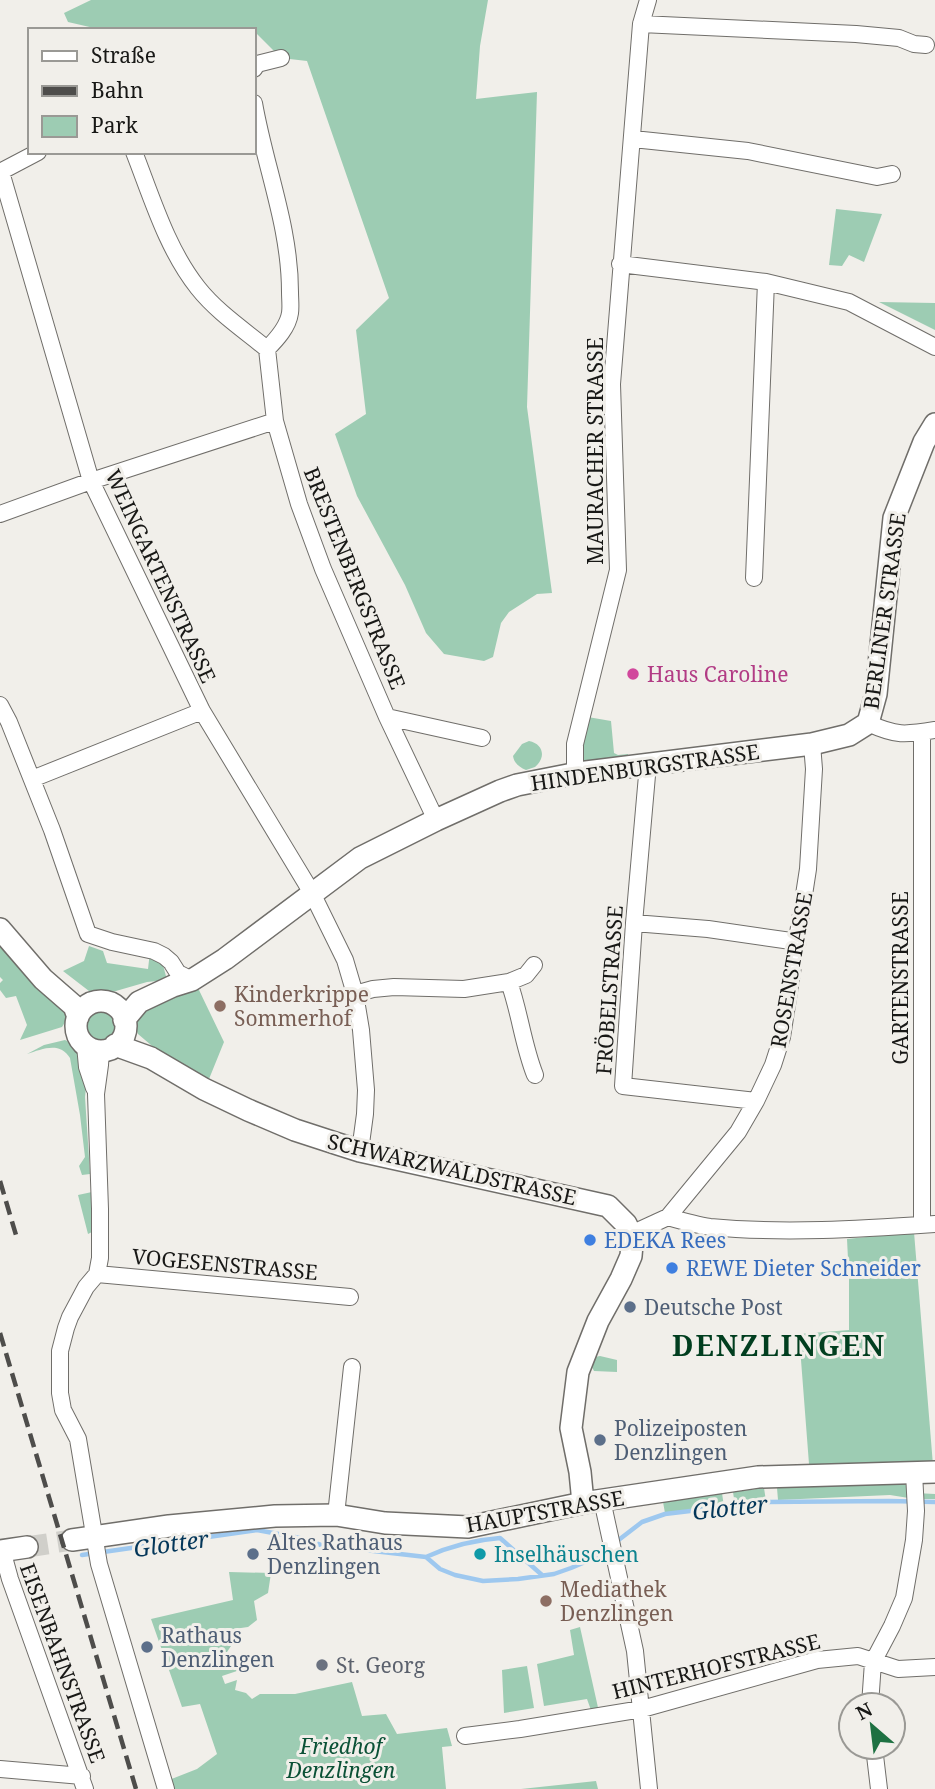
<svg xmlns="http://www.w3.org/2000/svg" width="935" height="1789" font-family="'Noto Serif',serif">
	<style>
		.green { fill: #9dccb3 }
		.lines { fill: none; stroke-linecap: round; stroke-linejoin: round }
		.stream { stroke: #9ec8ef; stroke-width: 4.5 }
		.secondary-tunnel { stroke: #d0cfca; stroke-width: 21; stroke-dasharray: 21 10; stroke-linecap: butt }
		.street-casing { stroke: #706e6a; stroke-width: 18 }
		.secondary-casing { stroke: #706e6a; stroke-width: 24 }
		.street { stroke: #fff; stroke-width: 16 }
		.secondary { stroke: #fff; stroke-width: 21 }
		.rail { stroke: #4e4d4b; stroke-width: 4.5; stroke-dasharray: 14 7; stroke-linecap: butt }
		.hotel-dot { fill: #d1479c; stroke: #f1efea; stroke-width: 2.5 }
		.education-dot { fill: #8d6e63; stroke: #f1efea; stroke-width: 2.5 }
		.shop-dot { fill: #3f7fe0; stroke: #f1efea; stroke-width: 2.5 }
		.service-dot { fill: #5c6f8a; stroke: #f1efea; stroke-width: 2.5 }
		.culture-dot { fill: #0f9aa8; stroke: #f1efea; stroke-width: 2.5 }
		.worship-dot { fill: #6b7280; stroke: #f1efea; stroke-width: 2.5 }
		.labels { text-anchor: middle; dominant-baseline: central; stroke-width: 6; stroke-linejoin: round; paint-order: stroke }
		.street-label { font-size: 21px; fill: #181816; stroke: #f1efea }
		.hotel-label { font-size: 21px; fill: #b23c85; stroke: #f1efea; text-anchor: start }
		.education-label { font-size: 21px; fill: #785e54; stroke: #f1efea; text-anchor: start }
		.shop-label { font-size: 21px; fill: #366cbe; stroke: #f1efea; text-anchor: start }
		.service-label { font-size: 21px; fill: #4e5e75; stroke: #f1efea; text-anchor: start }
		.culture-label { font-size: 21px; fill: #0d838f; stroke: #f1efea; text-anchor: start }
		.worship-label { font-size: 21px; fill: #5b616d; stroke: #f1efea; text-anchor: start }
		.park-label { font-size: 21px; font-style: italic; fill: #0b5136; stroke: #f1efea }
		.water-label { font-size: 23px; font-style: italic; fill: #033659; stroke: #f1efea }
		.district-label { font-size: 28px; font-weight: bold; letter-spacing: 2px; fill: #013e1f; stroke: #f1efea }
	</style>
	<rect width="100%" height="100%" fill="#f1efea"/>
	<path class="green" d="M91,0h397l-8,46 -4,53 61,-7 -10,315 25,186 -15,1 -28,18 -8,11 -8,34 -9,4 -40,-7 -18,-21 -21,-48 -48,-89 -22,-62 31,-20 -10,-84 33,-32 -82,-237 -26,-3 -24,-24 -3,1v-5h-159l-1,-2 -26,-6 -4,-9z
		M836,209l46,5 -18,48 -15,-7 -7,11 -13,-1z
		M879,302l56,1v27z
		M582,716l29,5 3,32 4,2 10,-1 2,12 -55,7z
		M529,741c15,3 17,17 6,26l-9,3c-7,-3 -12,-7 -13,-14l9,-12z
		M0,937l69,79 -7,11 -42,13 7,-15 -11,-29 -10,2 -6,-8v-7l3,-3 -3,-3z
		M89,946l14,5 4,12 41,6 2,-17 13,13 4,15 -20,2 -38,11 -20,-2 -26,-20 21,-10z
		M198,988l26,54 -15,37 -51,-28 -20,-17 -4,-11 8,-16z
		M84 1025a17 17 0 1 1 34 0a17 17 0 1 1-34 0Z
		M65,1040l14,7 7,40 -1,10 5,77 -8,1 -3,-9 6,-9 -5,-42 -10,-57c-10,-17 -28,-9 -43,-4l17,-9z
		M92,1192l2,39 -6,3 -10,-39z
		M914,1232l19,233 -124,-1 -10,-130 50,-4v-51l-2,-40z
		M600,1356l17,4v12l-23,-1 -2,-4 3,-10z
		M902,1482l13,11 20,1v5h-20l-25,-4 -112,5 -1,-12z
		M764,1488l2,13 -31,4 -2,-13z
		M722,1493l2,14 -59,6 -2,-11z
		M229,1572l42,1 -3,20 -14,8 3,19 -9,7 -14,2 -1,14 -6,9 9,8 1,11 -15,5 3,8 12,-4 -2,10 11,3 6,6 8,-5h35l57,-12 10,34 24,-2 11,20 50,-6 5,18 -10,1 4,42h-280l3,-9 28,-11 20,-15 -17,-50 -18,3 -31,-88 82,-19z
		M580,1627l19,85 -7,1 -5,-14 -43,7 -7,-42 37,-9 -4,-25z
		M527,1666l7,42 -30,5 -2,-43z
		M596,1781l2,8h-77z"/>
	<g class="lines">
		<path class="stream" d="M616,1542l26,-20 23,-8 101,-12 123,-1 46,1
			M82,1555l175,-25 43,8 21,7 105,12 14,12 15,6 28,6 35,-2 36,-5 17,-6 26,-11 12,-9
			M426,1557c24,-11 47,-17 74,-19l42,37"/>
		<path class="secondary-tunnel" d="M27,1547l45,-7"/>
		<g class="street-casing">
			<path id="street" d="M641,24l215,10 43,4 15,6 12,1
				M254,69l3,-5 24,-6
				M254,103c11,64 36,123 36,189 0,7 1,15 0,21 -2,14 -13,26 -23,36l8,72 24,83 24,65 64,148 49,103
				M633,139l115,12 129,26 15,-3
				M134,152c18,46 33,97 64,136 19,24 46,42 69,61
				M0,172l38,-20
				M1,172l90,309 111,230 110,182 33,67 10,34 6,36 5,60 -1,24 -5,37
				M620,264l146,18 83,20 86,45
				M0,514l91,-33 184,-60
				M754,578l12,-296
				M0,705l9,17 43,108 36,104 24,8 42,9 10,5 7,6 7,11 14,7
				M387,717l95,21
				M868,723c28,13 37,12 67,7
				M648,764l-14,159 -11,163 133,15
				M575,773v-29l43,-174 -6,-186 29,-360 7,-24
				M32,779l170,-68
				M634,923l74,6 90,13
				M509,982c11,31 14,63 26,93
				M355,994l18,-5 21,-2 70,2 45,-7 17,-7 8,-10
				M85,1045l2,22 7,21
				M101,1050l-1,15 -4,29 4,115v49l-3,16 -11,13 -16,30 -4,11 -6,23v42l3,17 15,29 21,125 67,225
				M668,1217c14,4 28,8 42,10 74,7 150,2 225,-3
				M922,1225v-493
				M631,1234l37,-17 70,-85 18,-31 17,-36 9,-28 26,-168 6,-100 -2,-25
				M97,1274l253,23
				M602,1500l33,151 14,138
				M336,1515l16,-148
				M2,1550l8,29 75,210
				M870,1705l3,-43 19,-36 12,-28 10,-58 2,-29 -2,-38
				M465,1736l55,-7 122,-20 175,-49 41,-4 40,13 37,-2
				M874,1747l5,42
				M0,1769l82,7"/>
		</g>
		<g class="secondary-casing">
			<path id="secondary" d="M0,929l43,50 31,27 4,11
				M76 1026a25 25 0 1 1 50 0a25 25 0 1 1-50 0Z
				M124,1020l15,-18 34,-16 19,-6 33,-21 135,-101 76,-38 64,-29 17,-6 61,-12 234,-29 37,-9 19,-12 8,-29 18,-176 30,-76 11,-18
				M115,1045l36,13 53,31 44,21 47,20 43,14 22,7 248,55 18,18 5,10 1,10 -1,12 -10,23 -23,42 -20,51 -7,56 9,44 3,31
				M72,1540l97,-14 106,-10 61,-1 49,8 83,4 115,-24 175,-26 177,-5
				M0,1551l27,-4"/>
		</g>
		<use href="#street" class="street"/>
		<use href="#secondary" class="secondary"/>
		<path class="rail" d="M0,1181l16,54
			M0,1333l136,456"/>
	</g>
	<circle class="hotel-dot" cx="633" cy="674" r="7"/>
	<g class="education-dot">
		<circle cx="220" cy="1006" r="7"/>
		<circle cx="546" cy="1601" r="7"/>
	</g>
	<g class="shop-dot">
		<circle cx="590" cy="1240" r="7"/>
		<circle cx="672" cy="1268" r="7"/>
	</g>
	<g class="service-dot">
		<circle cx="630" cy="1307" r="7"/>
		<circle cx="600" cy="1440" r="7"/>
		<circle cx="253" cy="1554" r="7"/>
		<circle cx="147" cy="1647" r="7"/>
	</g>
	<circle class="culture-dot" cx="480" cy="1554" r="7"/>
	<circle class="worship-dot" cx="322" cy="1665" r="7"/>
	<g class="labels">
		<g class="street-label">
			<text transform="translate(595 451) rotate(-90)">MAURACHER STRASSE</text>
			<text transform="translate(161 576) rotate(65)">WEINGARTENSTRASSE</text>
			<text transform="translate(355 578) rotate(68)">BRESTENBERGSTRASSE</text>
			<text transform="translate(884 611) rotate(-82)">BERLINER STRASSE</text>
			<text transform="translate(645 767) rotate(-8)">HINDENBURGSTRASSE</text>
			<text transform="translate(791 970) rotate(-80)">ROSENSTRASSE</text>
			<text transform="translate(900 978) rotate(-90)">GARTENSTRASSE</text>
			<text transform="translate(609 990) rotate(-86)">FRÖBELSTRASSE</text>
			<text transform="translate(452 1169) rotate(13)">SCHWARZWALDSTRASSE</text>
			<text transform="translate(225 1264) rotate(5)">VOGESENSTRASSE</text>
			<text transform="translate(545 1511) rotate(-10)">HAUPTSTRASSE</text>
			<text transform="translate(63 1663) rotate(70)">EISENBAHNSTRASSE</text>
			<text transform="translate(716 1666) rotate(-14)">HINTERHOFSTRASSE</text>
		</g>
		<g class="hotel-label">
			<text x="647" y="674">Haus Caroline</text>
		</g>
		<g class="education-label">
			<text x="234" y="994">Kinderkrippe<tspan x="234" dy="24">Sommerhof</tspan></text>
			<text x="560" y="1589">Mediathek<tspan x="560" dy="24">Denzlingen</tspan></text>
		</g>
		<g class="shop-label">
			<text x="604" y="1240">EDEKA Rees</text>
			<text x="686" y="1268">REWE Dieter Schneider</text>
		</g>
		<g class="service-label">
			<text x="644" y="1307">Deutsche Post</text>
			<text x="614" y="1428">Polizeiposten<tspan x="614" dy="24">Denzlingen</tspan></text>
			<text x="267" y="1542">Altes Rathaus<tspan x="267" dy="24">Denzlingen</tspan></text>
			<text x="161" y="1635">Rathaus<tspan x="161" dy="24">Denzlingen</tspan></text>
		</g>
		<g class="culture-label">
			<text x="494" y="1554">Inselhäuschen</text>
		</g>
		<g class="worship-label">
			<text x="336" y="1665">St. Georg</text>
		</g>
		<g class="park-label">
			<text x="341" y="1746">Friedhof<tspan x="341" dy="24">Denzlingen</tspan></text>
		</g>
		<g class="water-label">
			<text transform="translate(730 1507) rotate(-6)">Glotter</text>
			<text transform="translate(171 1543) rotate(-8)">Glotter</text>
		</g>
		<g class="district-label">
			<text x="779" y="1345">DENZLINGEN</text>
		</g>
	</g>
	<rect x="28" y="28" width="228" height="126" fill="#f1efea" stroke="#9a9995" stroke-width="2"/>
	<rect x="42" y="51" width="35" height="10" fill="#ffffff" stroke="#9a9995" stroke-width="2"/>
	<text x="91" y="63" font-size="21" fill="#181816">Straße</text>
	<rect x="42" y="86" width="35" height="10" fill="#4e4d4b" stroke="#9a9995" stroke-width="2"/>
	<text x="91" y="98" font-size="21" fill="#181816">Bahn</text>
	<rect x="42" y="116" width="35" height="21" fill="#9dccb3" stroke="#9a9995" stroke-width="2"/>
	<text x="91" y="133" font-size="21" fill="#181816">Park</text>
	<g transform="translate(872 1726) rotate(332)"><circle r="33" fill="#f1efea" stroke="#9a9995" stroke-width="2"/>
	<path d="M0-5L12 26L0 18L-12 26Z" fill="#1e7142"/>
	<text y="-10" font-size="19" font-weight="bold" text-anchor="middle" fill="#181816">N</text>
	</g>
</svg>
